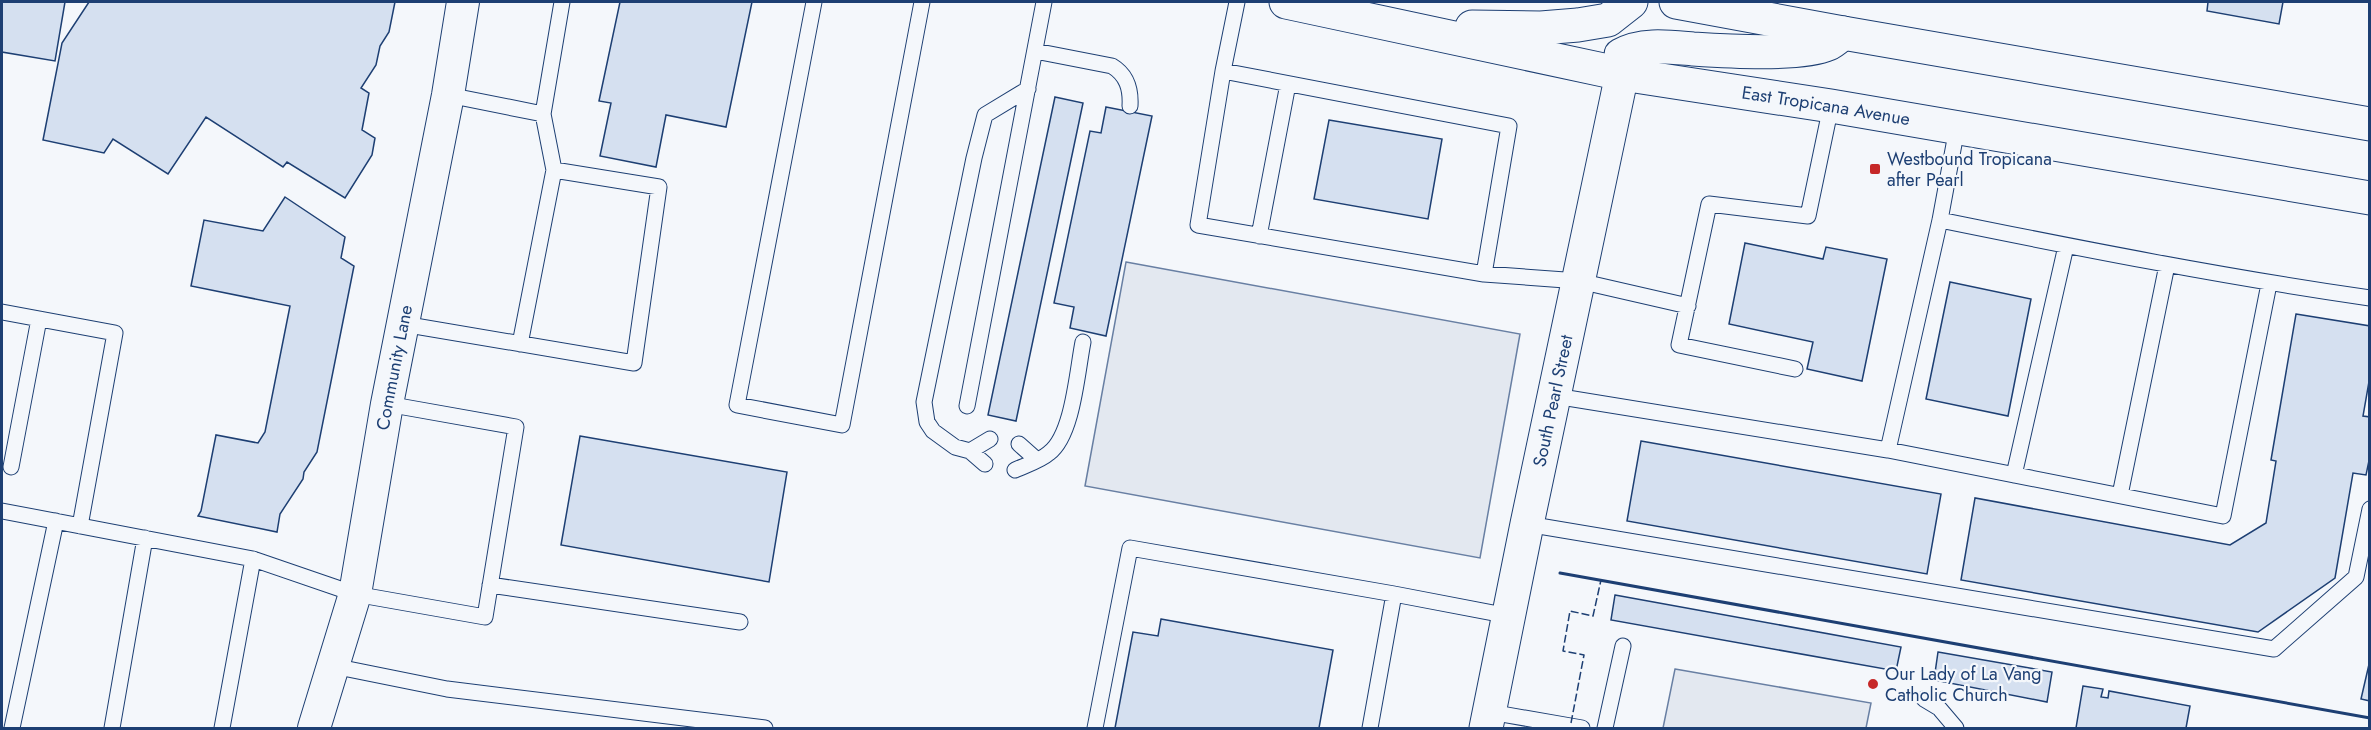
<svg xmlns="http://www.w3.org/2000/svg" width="2371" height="730" font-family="Jost,sans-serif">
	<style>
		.parking { fill: #e3e8f0; stroke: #687fa3; stroke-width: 1.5 }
		.building { fill: #d5e0f0; stroke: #1d3f73; stroke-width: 1.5 }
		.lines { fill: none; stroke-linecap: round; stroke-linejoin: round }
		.lane-casing { stroke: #1d3f73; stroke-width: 17 }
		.street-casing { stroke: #1d3f73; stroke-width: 34 }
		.secondary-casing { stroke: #1d3f73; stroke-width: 35 }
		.primary-casing { stroke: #1d3f73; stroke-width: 35 }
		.lane { stroke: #f4f7fb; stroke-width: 15 }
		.street { stroke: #f4f7fb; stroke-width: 32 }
		.secondary { stroke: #f4f7fb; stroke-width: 33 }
		.primary { stroke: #f4f7fb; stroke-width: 33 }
		.fence { stroke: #1d3f73; stroke-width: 1.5; stroke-dasharray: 8 3; stroke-linecap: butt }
		.wall { stroke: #1d3f73; stroke-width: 3 }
		.poi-dot { fill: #c62828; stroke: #f4f7fb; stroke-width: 2 }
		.labels { text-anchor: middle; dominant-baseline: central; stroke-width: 4.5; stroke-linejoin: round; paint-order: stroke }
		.street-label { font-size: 18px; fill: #1d3f73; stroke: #f4f7fb }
		.poi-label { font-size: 18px; fill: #1d3f73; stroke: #f4f7fb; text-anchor: start }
	</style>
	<rect width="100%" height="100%" fill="#f4f7fb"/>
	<path class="parking" d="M1126,262l394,72 -40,224 -395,-72z
		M1675,669l196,34 -5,25h-203z"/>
	<path class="building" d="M2,2h63l-10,59 -53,-9z
		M89,2h306l-6,30 -9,14 -4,19 -15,23 8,5 -7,37 13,8 -3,17 -27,43 -58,-36 -4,5 -77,-50 -38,57 -55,-35 -9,14 -61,-13 19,-97z
		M620,2h132l-26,125 -60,-12 -10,52 -56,-11 11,-53 -12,-2z
		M2208,2h75l-4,22 -72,-13z
		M1055,97l28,6 -67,318 -28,-6z
		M1106,107l46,9 -46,220 -36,-8 4,-21 -20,-4 36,-172 11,2z
		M1329,120l113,19 -14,80 -114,-20z
		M285,197l60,40 -4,21 13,8 -37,186 -13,20 -1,7 -23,35 -3,18 -79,-16 3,-5 15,-76 42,8 7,-11 25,-126 -99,-20 13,-66 59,11z
		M1745,243l78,16 3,-12 61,12 -25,122 -55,-12 6,-27 -84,-18z
		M1950,282l81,17 -23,117 -82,-17z
		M2296,314l74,12v50l-7,40 7,1v39l-4,19 -13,-2 -18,105 -77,54 -297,-52 14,-82 255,47 36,-22 10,-62 -5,-1z
		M580,436l207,36 -18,110 -208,-37z
		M1641,441l300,53 -14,80 -300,-53z
		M1615,595l286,52 -5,24 -285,-51z
		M1161,619l172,31 -14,78h-204l18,-96 25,4z
		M1938,652l114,20 -5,30 -113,-22z
		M2370,660v41l-9,-2z
		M2083,686l20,3 -2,8 7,1 1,-7 81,15 -4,22h-110z"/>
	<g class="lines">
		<g class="lane-casing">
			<path id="lane" d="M814,2l-77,403 105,20 80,-423
				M1237,2l-14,69 -25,154 286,49 95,7 109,25
				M1035,51l77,15c15,9 19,23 18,40
				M1223,71l286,55 -25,148
				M448,95l95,19
				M554,170l-11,-56 19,-112
				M1940,220c142,29 285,57 430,78
				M1259,236l29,-152
				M2,312l113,21 -35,193
				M403,324l231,39 25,-176 -105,-17 -34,174
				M1795,369l-116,-24 30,-141 99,12 23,-110
				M1555,396l333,54 335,66 46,-232
				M967,406l77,-404
				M1019,444l18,16
				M1888,450l52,-230 17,-92
				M970,451l20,-12
				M985,464l-15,-13 -15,-4 -22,-16 -6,-9 -3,-20 50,-244 11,-43 43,-26
				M11,467l28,-148
				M1015,470c11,-5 25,-9 34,-17 24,-18 28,-81 34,-111
				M2014,475l52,-229
				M2120,495l47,-230
				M2,511l251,48 102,35 130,23 31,-190 -129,-23
				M1527,524l747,125 82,-72 14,-68
				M490,585l250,37
				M333,666l114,23 318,39
				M1924,699l15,9 17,20
				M1490,712l92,16
				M12,728l44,-207
				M112,728l33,-190
				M222,728l31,-169
				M1095,728l35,-180 264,46 115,22
				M1370,728l24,-134
				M1605,728l18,-82"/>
		</g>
		<g class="street-casing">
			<g id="street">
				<path id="s1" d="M314,728l41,-134 32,-190 61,-309 15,-93"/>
			</g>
		</g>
		<g class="secondary-casing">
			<g id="secondary">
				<path id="s2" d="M1486,728l41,-204 95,-450"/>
			</g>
		</g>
		<g class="primary-casing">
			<g id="primary">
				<path id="s3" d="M1286,2l336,72 209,32 539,92"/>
				<path d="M1676,2l167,31 527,91"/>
				<path d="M1472,27l69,1 37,-3 30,-5 23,-18"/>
				<path d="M1622,74l-1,-19c21,-12 49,-8 72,-6 31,2 108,7 135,-5 5,-2 10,-7 15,-11"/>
			</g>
		</g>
		<use href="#lane" class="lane"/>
		<use href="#street" class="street"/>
		<use href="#secondary" class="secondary"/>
		<use href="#primary" class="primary"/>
		<path class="fence" d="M1571,723l13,-68 -21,-4 7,-40 23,5 8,-36"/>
		<path class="wall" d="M1560,573l810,145"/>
	</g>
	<g class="poi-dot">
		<rect x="1869" y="163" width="12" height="12" rx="3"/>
		<circle cx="1873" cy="684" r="6"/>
	</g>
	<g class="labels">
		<g class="street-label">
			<text stroke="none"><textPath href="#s3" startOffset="550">East Tropicana Avenue</textPath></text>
			<text stroke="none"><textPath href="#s1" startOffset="370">Community Lane</textPath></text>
			<text stroke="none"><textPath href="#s2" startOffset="334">South Pearl Street</textPath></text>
		</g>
		<g class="poi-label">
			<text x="1887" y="159">Westbound Tropicana<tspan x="1887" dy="21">after Pearl</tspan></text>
			<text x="1885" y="674">Our Lady of La Vang<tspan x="1885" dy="21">Catholic Church</tspan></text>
		</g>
	</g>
	<rect width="2371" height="730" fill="none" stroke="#1d3f73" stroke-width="6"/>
</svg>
